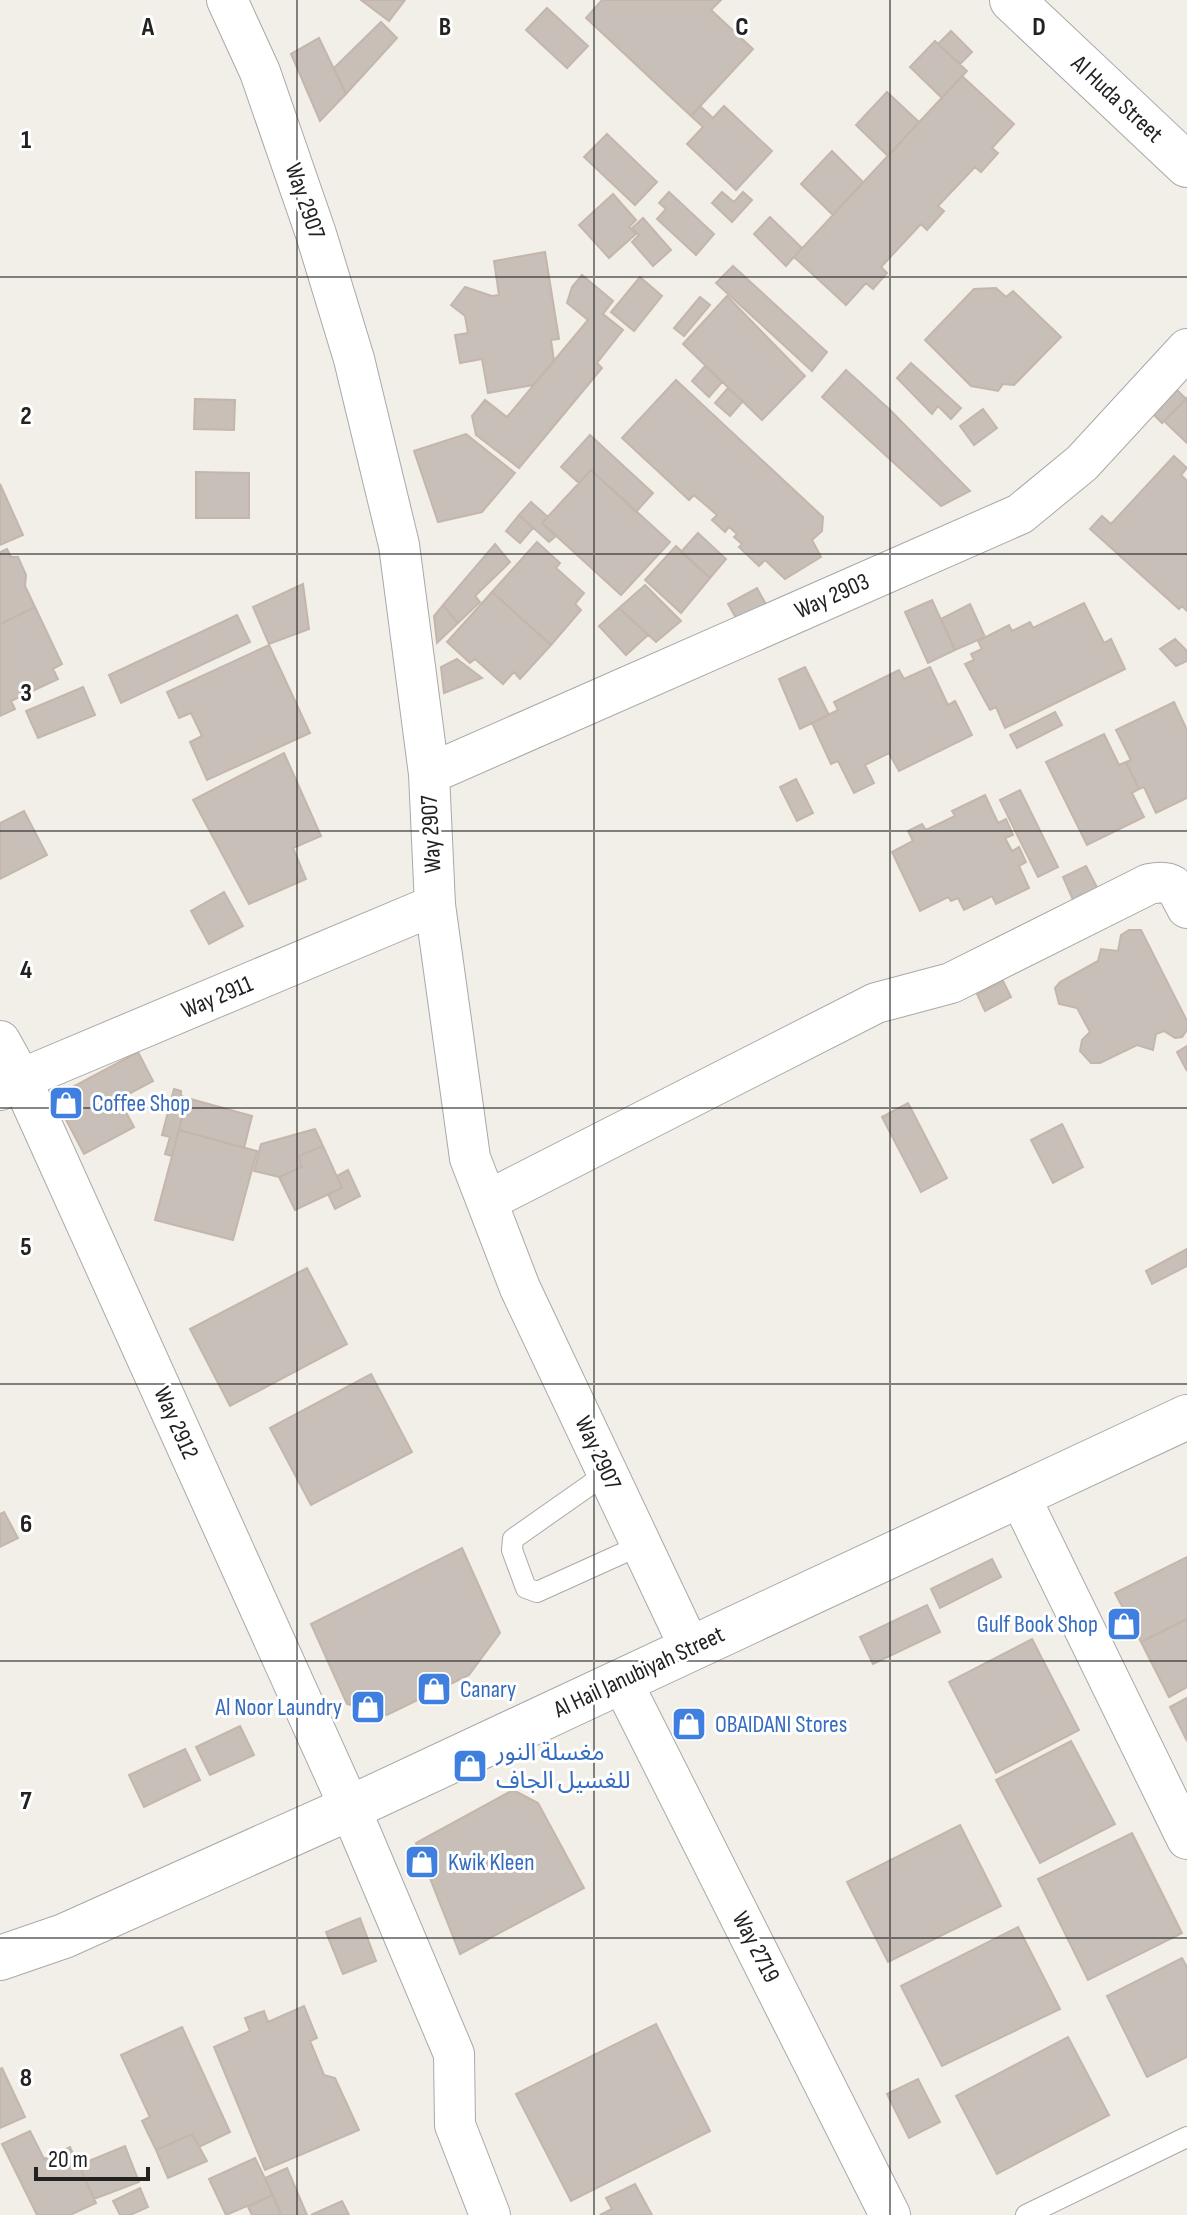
<svg xmlns="http://www.w3.org/2000/svg" width="1187" height="2215" font-family="'Sofia Sans Condensed','Noto Sans Arabic',sans-serif">
	<style>
		.building { fill: #c7bfb8; stroke: #c4b6ab; stroke-width: 2 }
		.lines { fill: none; stroke-linecap: round; stroke-linejoin: round }
		.service-casing { stroke: #a9a9a9; stroke-width: 22 }
		.minor-casing { stroke: #a9a9a9; stroke-width: 42 }
		.tertiary-casing { stroke: #a9a9a9; stroke-width: 46 }
		.service { stroke: #fff; stroke-width: 20 }
		.minor { stroke: #fff; stroke-width: 40 }
		.tertiary { stroke: #fff; stroke-width: 44 }
		.grid { fill: none; stroke: #222; stroke-width: 2; stroke-opacity: 0.55 }
		.labels { text-anchor: middle; dominant-baseline: central; stroke-width: 6; stroke-linejoin: round; paint-order: stroke }
		.street-label { font-size: 24px; fill: #222; stroke: #fff }
		.shop-label { font-size: 24px; fill: #366cbe; stroke: #fff; text-anchor: start }
		.grid-label { font-size: 26px; text-anchor: middle; font-weight: bold; fill: #222; stroke: #fff; stroke-width: 6; stroke-linejoin: round; paint-order: stroke }
	</style>
	<rect width="100%" height="100%" fill="#f2efe9"/>
	<path class="building" d="M361,0h44l-16,21z
		M602,0h119l-10,10 42,39 -62,67 -105,-98z
		M547,8l41,38 -21,22 -41,-38z
		M381,22l16,16 -51,56 -12,-26z
		M951,31l21,21 -12,12 -22,-20z
		M319,38l27,56 -26,27 -29,-67z
		M935,41l32,30 -25,27 -32,-31z
		M962,76l52,48 -22,24 6,5 -17,19 -6,-5 -37,39 6,5 -17,19 -6,-6 -40,43 6,6 -14,16 -7,-6 -20,22 -52,-48z
		M887,92l32,30 -31,34 -32,-31z
		M700,106l13,12 11,-12 48,45 -36,39 -49,-46 16,-17 -12,-11z
		M607,134l50,48 -22,23 -51,-48z
		M832,151l31,31 -30,33 -32,-31z
		M669,192l45,42 -18,21 -39,-36 9,-10 -7,-6z
		M722,192l12,10 9,-10 9,8 -20,22 -20,-19z
		M613,194l23,26 -7,7 7,7 -27,24 -30,-33z
		M770,217l32,31 -16,18 -32,-32z
		M643,218l28,32 -18,16 -21,-24 7,-7 -7,-7z
		M545,252l14,87 -8,1 3,21 -21,24 -45,8 -6,-34 -22,4 -5,-28 13,-2 -3,-17 -14,-11 14,-18 27,9 7,-1 -5,-34z
		M733,266l94,86 -15,19 -96,-88z
		M582,275l31,26 -10,13 20,16 -26,33 5,5 -83,100 -43,-33 -4,-19 13,-16 22,17 81,-97 -21,-17 5,-16z
		M640,277l22,19 -28,35 -23,-19z
		M996,288l10,9 7,-6 48,46 -47,48 -11,-1 -5,7 -27,-5 -46,-46 49,-51z
		M727,296l78,80 -43,44 -79,-76z
		M700,297l10,8 -26,31 -10,-8z
		M911,363l50,45 -10,11 -13,-13 -6,8 -35,-36z
		M705,366l17,16 -13,15 -17,-16z
		M846,370l43,39 81,82 -29,15 -119,-109z
		M676,380l147,137 -1,14 -10,9 9,17 -36,22 -20,-19 -6,6 -20,-19 3,-3 -8,-7 3,-3 -8,-7 -4,5 -13,-12 5,-5 -23,-20 -5,5 -67,-62z
		M728,388l15,13 -13,15 -15,-13z
		M1175,388l11,11 -24,24 -10,-10z
		M1187,398v45l-23,-22z
		M195,399l40,1 -1,30 -40,-1z
		M983,409l14,19 -23,17 -14,-19z
		M466,434l49,39 -33,39 -44,10 -24,-71z
		M590,435l63,58 -17,19 -45,-42 -12,13 -18,-16z
		M1174,456l13,12 -6,7 6,6v130l-5,-5 -3,3 -89,-80 12,-13 9,8z
		M591,470l79,72 -49,53 -79,-72z
		M196,472l53,1v45h-53z
		M0,484l23,51 -23,10z
		M531,502l17,15 -6,6 14,13 -7,6 -30,-27z
		M519,515l14,13 -13,15 -14,-12z
		M698,533l28,26 -16,19 -29,-26z
		M537,542l23,21 -4,5 28,25 -9,11 6,6 -30,35 -59,-53z
		M495,544l15,18 -35,34 5,6 -22,21 -15,-18z
		M676,546l34,32 -29,35 -36,-33z
		M7,549l4,8h7l8,18 -1,11 10,21 -35,17v-72z
		M303,584l6,45 -40,15 -16,-37z
		M645,585l36,36 -25,21 -37,-34z
		M757,588l11,20 -28,17 -12,-21z
		M492,592l59,53 -31,34 -6,-7 -11,12 -28,-25 -5,4 -23,-21z
		M932,600l23,50 -27,13 -23,-51z
		M1084,603l20,40 7,-4 14,30 -120,59 -9,-21 -6,3 -25,-46 9,-4 -3,-6 11,-5 -4,-8 31,-16 3,6 18,-9 3,6z
		M970,604l15,33 -30,13 -14,-31z
		M443,605l15,18 -21,20 -3,-27z
		M35,607l27,57 -9,5 5,10 -47,22 4,8 -15,7v-92z
		M619,608l29,27 -22,20 -27,-29z
		M237,615l13,27 -129,61 -12,-28z
		M1175,639l12,12v10l-11,5 -16,-17z
		M269,645l41,88 -103,47 -17,-38 12,-6 -11,-23 -12,5 -12,-26z
		M457,659l25,19 -38,15 -3,-26z
		M805,667l24,48 -29,14 -21,-50z
		M930,667l18,38 7,-4 17,34 -73,36 -10,-18 -24,12 9,18 -20,10 -16,-32 -7,3 -19,-41 26,-13 -4,-8 65,-32 5,9z
		M83,687l12,28 -57,23 -12,-27z
		M1174,702l13,28v68l-31,15 -12,-26 -5,2 -13,-27 5,-2 -15,-30z
		M1055,712l7,13 -45,23 -7,-13z
		M1104,734l15,31 7,-3 13,27 -7,4 12,24 -57,28 -41,-83z
		M284,753l37,83 -28,12 13,31 -57,25 -56,-104z
		M796,779l17,34 -16,8 -17,-34z
		M1020,790l38,77 -20,10 -38,-77z
		M985,795l13,28 8,-4 7,16 -8,3 7,13 7,-4 7,15 -7,4 10,22 -33,16 -4,-8 -28,14 -6,-12 -7,3 -3,-4 -28,14 -28,-59 21,-11 -5,-10 14,-7 4,6 29,-14 -3,-5z
		M24,811l23,44 -47,24v-56z
		M1086,866l15,29 -24,14 -14,-32z
		M224,892l19,34 -34,18 -18,-33z
		M1129,930h12l46,91v9l-5,7 -7,1 -11,-7 -8,3 -3,16 -16,-5 -37,18h-9l-11,-12 2,-11 8,-8 -13,-24 -18,-4 -4,-16 5,-6 38,-21 3,-12 17,2 3,-16z
		M1003,981l8,16 -26,14 -8,-17z
		M1187,1046v25l-10,-19z
		M138,1052l15,29 -34,18 15,28 -50,27 -30,-57z
		M174,1089l7,2v5l6,2 -15,58 -7,-2 5,-17 -8,-2z
		M187,1098l65,18 -8,32 -65,-18z
		M908,1103l39,75 -26,14 -39,-75z
		M1062,1124l21,43 -30,16 -22,-43z
		M315,1129l8,17 -24,10 3,11 -23,10 -25,-6 7,-27z
		M179,1130l78,21 -24,89 -78,-20z
		M323,1146l19,42 -47,22 -16,-33 23,-10 -3,-11z
		M348,1170l12,26 -25,13 -7,-15 14,-6 -5,-12z
		M1187,1249v17l-35,18 -6,-13z
		M307,1268l40,76 -117,62 -40,-77z
		M371,1374l41,78 -101,53 -41,-77z
		M4,1512l14,26 -18,9v-33z
		M462,1548l38,85 -31,42 -82,40 -40,-11 -36,-80z
		M1187,1557v62l-46,23 -26,-49z
		M992,1559l9,18 -61,31 -9,-19z
		M927,1605l13,27 -67,32 -13,-27z
		M1187,1619v68l-18,10 -28,-55z
		M1032,1639l47,91 -83,43 -47,-91z
		M1187,1698v43l-17,-34z
		M240,1726l14,29 -44,20 -14,-28z
		M1071,1741l44,83 -75,39 -44,-83z
		M185,1749l15,31 -56,27 -15,-32z
		M513,1790l25,13 46,85 -124,66 -44,-111z
		M960,1825l41,81 -113,56 -41,-80z
		M1132,1833l50,100 -94,47 -50,-101z
		M360,1918l16,43 -33,13 -17,-42z
		M1018,1927l42,82 -118,57 -41,-80z
		M1182,1958l5,9v90l-40,20 -40,-81z
		M304,2006l13,32 -7,3 14,34 11,3 24,52 -94,40 -51,-123 36,-16 -5,-13 19,-7 4,11z
		M656,2024l54,107 -139,70 -55,-107z
		M182,2027l48,105 -31,15 -7,-13 -36,16 -14,-29 8,-4 -29,-62z
		M1068,2037l41,78 -112,59 -41,-78z
		M2,2068l23,49 -25,11v-59z
		M918,2079l22,43 -31,16 -22,-44z
		M30,2131l14,28 26,-12 26,56 -26,12h-33l-35,-71z
		M192,2134l15,27 -39,17 -12,-28z
		M125,2146l14,36 -45,17 -15,-34z
		M255,2158l18,37 -47,20 -17,-36z
		M287,2168l20,47h-26l-16,-37z
		M635,2184l17,31h-52l12,-6 -6,-11z
		M140,2188l8,19 -18,8h-10l-7,-14z
		M273,2195l8,20h-29l-4,-8z
		M342,2201l7,14h-38z"/>
	<g class="lines">
		<g class="service-casing">
			<path id="service" d="M607,1473l-94,66 -1,11 14,38 11,4 104,-47
				M1026,2215l161,-78"/>
		</g>
		<g class="minor-casing">
			<path id="minor" d="M227,0l33,72 56,162 38,125 45,186 30,229 6,131 35,253 50,130 170,360
				M429,774l591,-260 62,-51 105,-114
				M0,1041l21,38 329,729 104,246 1,71 35,90
				M0,1090l21,-11 414,-174
				M487,1201l389,-198 75,-20 198,-99c25,-5 27,3 38,24
				M1019,1495l168,344
				M621,1680l269,535"/>
		</g>
		<g class="tertiary-casing">
			<path id="tertiary" d="M1012,0l175,165
				M0,1958l64,-22 286,-128 837,-391"/>
		</g>
		<use href="#service" class="service"/>
		<use href="#minor" class="minor"/>
		<use href="#tertiary" class="tertiary"/>
	</g>
	<path class="grid" d="M297,0v2215M594,0v2215M890,0v2215M0,277h1187M0,554h1187M0,831h1187M0,1108h1187M0,1384h1187M0,1661h1187M0,1938h1187"/>
	<defs>
		<g id="shop-square" transform="scale(1.8)"><rect x="-9" y="-9" width="18" height="18" rx="4" fill="#3f7fe0" stroke="#fff"/><path d="M-5-2.5h2.3a2.7 3.5 0 0 1 5.4 0H5L5.5 6h-11ZM-1.5-2.5h3a1.5 2.3 0 0 0-3 0Z" fill="#fff"/></g>
	</defs>
	<g fill-rule="evenodd">
		<use href="#shop-square" x="66" y="1103"/>
		<use href="#shop-square" x="1124" y="1624"/>
		<use href="#shop-square" x="434" y="1689"/>
		<use href="#shop-square" x="368" y="1707"/>
		<use href="#shop-square" x="689" y="1724"/>
		<use href="#shop-square" x="470" y="1766"/>
		<use href="#shop-square" x="422" y="1862"/>
	</g>
	<g class="labels">
		<g class="street-label">
			<text transform="translate(1117 99) rotate(43)">Al Huda Street</text>
			<text transform="translate(305 201) rotate(71)">Way 2907</text>
			<text transform="translate(832 596) rotate(-24)">Way 2903</text>
			<text transform="translate(431 834) rotate(-93)">Way 2907</text>
			<text transform="translate(217 997) rotate(-23)">Way 2911</text>
			<text transform="translate(176 1423) rotate(66)">Way 2912</text>
			<text transform="translate(598 1453) rotate(65)">Way 2907</text>
			<text transform="translate(639 1672) rotate(-25)">Al Hail Janubiyah Street</text>
			<text transform="translate(756 1947) rotate(63)">Way 2719</text>
		</g>
		<g class="shop-label">
			<text x="92" y="1103">Coffee Shop</text>
			<text x="1098" y="1624" text-anchor="end">Gulf Book Shop</text>
			<text x="460" y="1689">Canary</text>
			<text x="342" y="1707" text-anchor="end">Al Noor Laundry</text>
			<text x="715" y="1724">OBAIDANI Stores</text>
			<text x="496" y="1752">مغسلة النور<tspan x="496" dy="28">للغسيل الجاف</tspan></text>
			<text x="448" y="1862">Kwik Kleen</text>
		</g>
	</g>
	<g class="grid-label">
		<text x="148" y="35">A</text>
		<text x="445" y="35">B</text>
		<text x="742" y="35">C</text>
		<text x="1039" y="35">D</text>
		<text x="26" y="148">1</text>
		<text x="26" y="424">2</text>
		<text x="26" y="701">3</text>
		<text x="26" y="978">4</text>
		<text x="26" y="1255">5</text>
		<text x="26" y="1532">6</text>
		<text x="26" y="1809">7</text>
		<text x="26" y="2086">8</text>
	</g>
	<path d="M36 2167v12h112v-12" fill="none" stroke="#222222" stroke-width="4"/>
	<text x="48" y="2167" font-size="24" fill="#222222" stroke="#ffffff" stroke-width="6" paint-order="stroke">20 m</text>
</svg>
